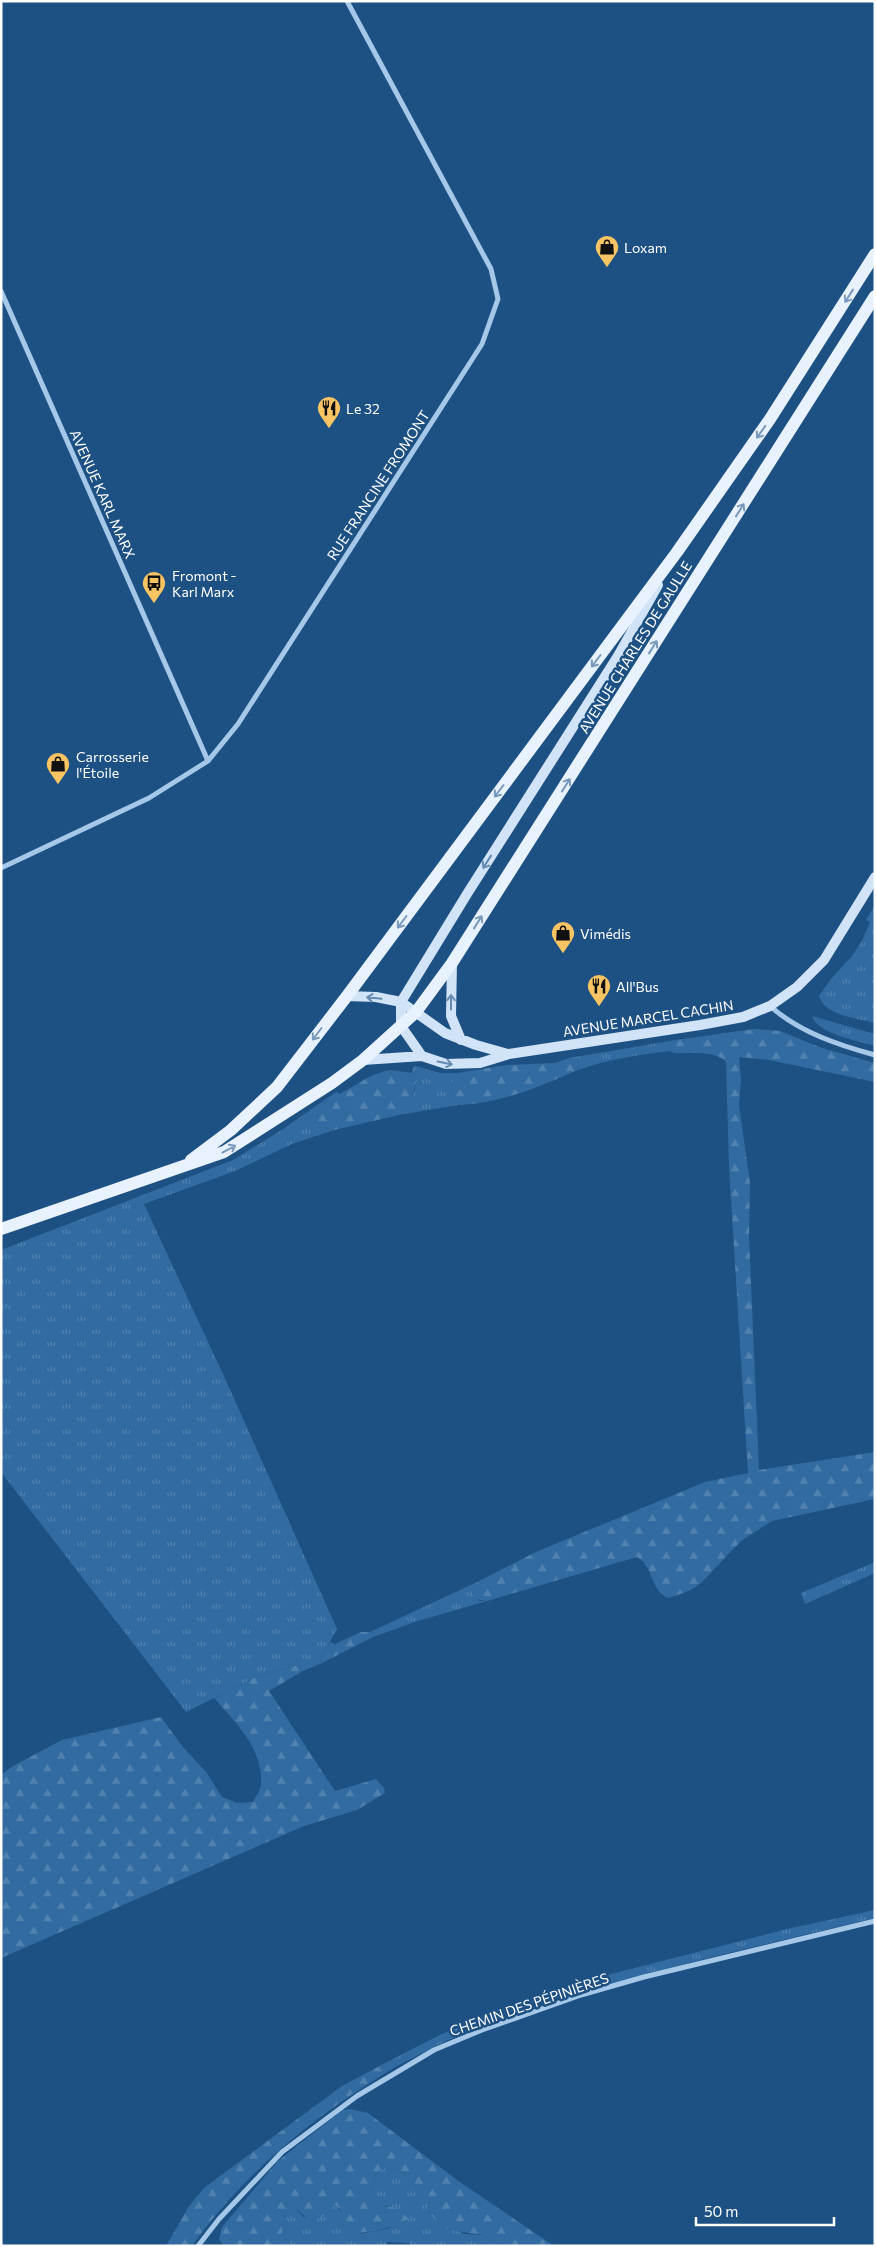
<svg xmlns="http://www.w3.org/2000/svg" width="876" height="2247" font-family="Commissioner,sans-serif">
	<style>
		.grass { fill: url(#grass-tufts) }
		.forest { fill: url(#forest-firs) }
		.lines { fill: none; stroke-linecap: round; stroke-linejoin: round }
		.street { stroke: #a5c8e9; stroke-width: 5 }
		.secondary { stroke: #d0e3f7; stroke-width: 10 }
		.primary { stroke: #e8f2fe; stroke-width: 12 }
		.oneway { stroke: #7999ba }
		.oneway2 { stroke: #658bb1 }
		.labels { text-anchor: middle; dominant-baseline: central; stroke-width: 5; stroke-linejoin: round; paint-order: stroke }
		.poi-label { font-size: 14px; fill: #fff; stroke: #1e5183; text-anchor: start }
		.street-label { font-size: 14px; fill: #fff; stroke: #1e5183 }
	</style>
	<defs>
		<pattern id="grass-tufts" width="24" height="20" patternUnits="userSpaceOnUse" patternTransform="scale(1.25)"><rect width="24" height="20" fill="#326ba1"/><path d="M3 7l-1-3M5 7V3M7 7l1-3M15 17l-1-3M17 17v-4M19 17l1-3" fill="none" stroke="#5181af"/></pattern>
		<pattern id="forest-firs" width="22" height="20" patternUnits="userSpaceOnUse" patternTransform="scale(1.25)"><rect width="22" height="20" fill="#326ba1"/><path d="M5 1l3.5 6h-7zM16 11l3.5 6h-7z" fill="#5181af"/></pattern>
	</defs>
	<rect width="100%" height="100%" fill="#1e5183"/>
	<path class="grass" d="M875,905v118c-18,-5 -50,-7 -56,-27l12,-17 21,-23 10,-15 8,-19 -4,-2z
		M812,1016l63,18v12c-16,-5 -58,-12 -63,-30z
		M676,1040l-7,6 1,5c-31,4 -62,8 -92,19l1,-10 -10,-2z
		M416,1066l24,7h17c-7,14 -7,18 1,32l-59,10c12,-11 15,-23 19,-38l-6,-4 1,-6z
		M333,1094l-18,23 11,11 8,2 -42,14 -57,27 -91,33 84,181 109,244 -16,29 -1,6 -17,7 -5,-6 -40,11 -72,36 -185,-240v-222l232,-90 47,-29z
		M875,1562v11l-70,31 -4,-11z
		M477,1582l-6,8 8,11h8l-69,20 -45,16 -3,-5z
		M875,1910v8l-163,39 -151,40 -51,17 -64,27 -49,25 -8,-5 53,-27 64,-26 105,-34 176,-45z
		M384,2168l18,3c8,12 19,19 28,29l-2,11 9,11 28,12 18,1 18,11h-89l-3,-3 -22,-1v4h-96l-9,-12 3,-22 10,-5 8,10 25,-5 6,-8 28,30 28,-6 -1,-22h-14l-5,-4 2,-14 7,-18z"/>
	<path class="forest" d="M754,1029l26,2 42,17 53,15v19l-106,-22 -30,-3 2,23 -2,25 11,78 -1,52 10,235 116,-18v47l-103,22 -31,20 -40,42 -12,8 -20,7c-19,-6 -15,-32 -32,-41l-150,44c-10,-1 -12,-3 -16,-11l6,-8 59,-30 169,-70 43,-9 -19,-306 -3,-105c-10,-12 -37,-8 -52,-9l-4,-2 -1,-5 7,-6z
		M569,1058l10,2 -1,10c-37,16 -79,34 -120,35 -8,-14 -8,-18 -1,-32l50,-8 48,-2z
		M391,1070l21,3 6,4 -9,29 -10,9 -65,15c-10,-2 -14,-5 -19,-13l18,-23 4,-2 2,2c20,-9 28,-20 52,-24z
		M361,1632h9l3,5 -53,27 1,-6 9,-16 5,2z
		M298,1665l5,6 -34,20 66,100 41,-12 8,9 1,5 -28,17 -53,16 -303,132v-183l12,-9 49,-26 99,-23 21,29 24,26 16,25 15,6 16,-1c2,-5 8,-12 8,-18 2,-36 -25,-61 -47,-86l44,-22z
		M389,2061l8,5c-79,47 -152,105 -205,180h-26l23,-40 15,-18 138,-102z
		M350,2109l18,4 89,67 97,66h-53l-18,-11 -34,-5 -12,-8 -9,-11 2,-11 -19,-16 -9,-13 -18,-3 -5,2 -7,18 -1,14 4,4c14,0 26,1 33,13 -17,8 -38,17 -57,12l-11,-22 -5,-4c-15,17 -24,20 -40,2l-10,6 -3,21 9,12 -68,-1 -4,-6 3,-12 56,-66 53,-42 12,-9z"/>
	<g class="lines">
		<path class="street" d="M1,291l207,470
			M1,868l148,-70 59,-37 30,-37 244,-380 16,-45 -7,-30 -144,-268
			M770,1006c29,26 68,39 105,49
			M198,2246l21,-27 63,-67 75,-56 77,-46 48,-20 99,-35 63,-18 231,-56"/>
		<path class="secondary" d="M452,963l-1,53 10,24
			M347,996l29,1 25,5 44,31 31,12 32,9
			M422,1056l-21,-30v-24l66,-108 151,-238 40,-71
			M363,1060l59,-4 24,8 34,-1 29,-9 191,-29 43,-8 27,-11 27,-19 27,-27 51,-83"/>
		<path class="primary" d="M191,1160l40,-30 46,-43 70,-91 330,-444 93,-133 105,-165
			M1,1229l223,-77 108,-69 31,-23 53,-48 36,-49 423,-667"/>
	</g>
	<defs><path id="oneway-shaft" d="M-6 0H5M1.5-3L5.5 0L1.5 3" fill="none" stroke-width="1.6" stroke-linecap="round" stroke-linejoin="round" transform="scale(1.25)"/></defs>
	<g class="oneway">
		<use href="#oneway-shaft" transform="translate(849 296) rotate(122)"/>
		<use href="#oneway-shaft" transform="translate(761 432) rotate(125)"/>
		<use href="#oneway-shaft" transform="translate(740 510) rotate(-58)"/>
		<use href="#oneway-shaft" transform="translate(653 647) rotate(-58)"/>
		<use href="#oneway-shaft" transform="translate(596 661) rotate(127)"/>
		<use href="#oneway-shaft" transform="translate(566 785) rotate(-58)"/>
		<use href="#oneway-shaft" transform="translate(499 791) rotate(127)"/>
		<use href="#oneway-shaft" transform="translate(402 922) rotate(127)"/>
		<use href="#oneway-shaft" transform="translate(478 922) rotate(-58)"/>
		<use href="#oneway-shaft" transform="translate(317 1034) rotate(127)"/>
		<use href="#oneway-shaft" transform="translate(229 1149) rotate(-28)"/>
	</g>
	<g class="oneway2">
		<use href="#oneway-shaft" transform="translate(487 862) rotate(122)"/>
		<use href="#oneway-shaft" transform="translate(374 998) rotate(-174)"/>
		<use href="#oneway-shaft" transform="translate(451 1002) rotate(-90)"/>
		<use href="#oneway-shaft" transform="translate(445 1063) rotate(11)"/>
	</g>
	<defs>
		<g id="shop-pin" transform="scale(1.25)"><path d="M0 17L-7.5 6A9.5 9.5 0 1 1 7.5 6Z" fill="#f8c464" stroke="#1e5183"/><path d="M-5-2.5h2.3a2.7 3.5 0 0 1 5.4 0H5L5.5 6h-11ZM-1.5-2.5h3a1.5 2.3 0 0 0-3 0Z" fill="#111"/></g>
		<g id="restaurant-pin" transform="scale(1.25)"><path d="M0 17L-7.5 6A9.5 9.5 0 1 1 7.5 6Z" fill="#f8c464" stroke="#1e5183"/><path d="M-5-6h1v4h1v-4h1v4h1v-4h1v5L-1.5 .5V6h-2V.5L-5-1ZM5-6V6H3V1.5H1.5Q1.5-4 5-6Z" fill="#111"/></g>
		<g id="bus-pin" transform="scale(1.25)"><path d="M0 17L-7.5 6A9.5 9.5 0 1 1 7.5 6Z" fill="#f8c464" stroke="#1e5183"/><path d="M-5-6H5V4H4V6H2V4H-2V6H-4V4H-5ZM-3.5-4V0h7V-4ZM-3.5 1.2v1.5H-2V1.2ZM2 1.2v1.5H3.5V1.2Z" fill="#111"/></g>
	</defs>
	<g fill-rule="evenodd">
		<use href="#shop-pin" x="607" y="247"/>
		<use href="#restaurant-pin" x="329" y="408"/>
		<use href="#bus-pin" x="154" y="583"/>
		<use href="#shop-pin" x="58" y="764"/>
		<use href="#shop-pin" x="563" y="933"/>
		<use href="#restaurant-pin" x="599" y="986"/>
	</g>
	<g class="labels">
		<g class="poi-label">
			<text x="624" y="247">Loxam</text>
			<text x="346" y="408">Le 32</text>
			<text x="172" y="575">Fromont -<tspan x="172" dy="16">Karl Marx</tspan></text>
			<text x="76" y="756">Carrosserie<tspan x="76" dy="16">l'Étoile</tspan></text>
			<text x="580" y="933">Vimédis</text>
			<text x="616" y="986">All'Bus</text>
		</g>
		<g class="street-label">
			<text transform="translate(378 485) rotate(-57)">RUE FRANCINE FROMONT</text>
			<text transform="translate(103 494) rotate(66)">AVENUE KARL MARX</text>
			<text transform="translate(635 647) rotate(-58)">AVENUE CHARLES DE GAULLE</text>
			<text transform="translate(648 1018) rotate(-9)">AVENUE MARCEL CACHIN</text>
			<text transform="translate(529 2004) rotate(-19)">CHEMIN DES PÉPINIÈRES</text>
		</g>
	</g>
	<rect width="876" height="2247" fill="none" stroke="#ffffff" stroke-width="5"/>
	<path d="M696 2217v8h138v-8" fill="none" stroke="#ffffff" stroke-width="2.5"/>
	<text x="704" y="2217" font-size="15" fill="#ffffff" stroke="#1e5183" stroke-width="4" paint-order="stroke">50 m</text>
</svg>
